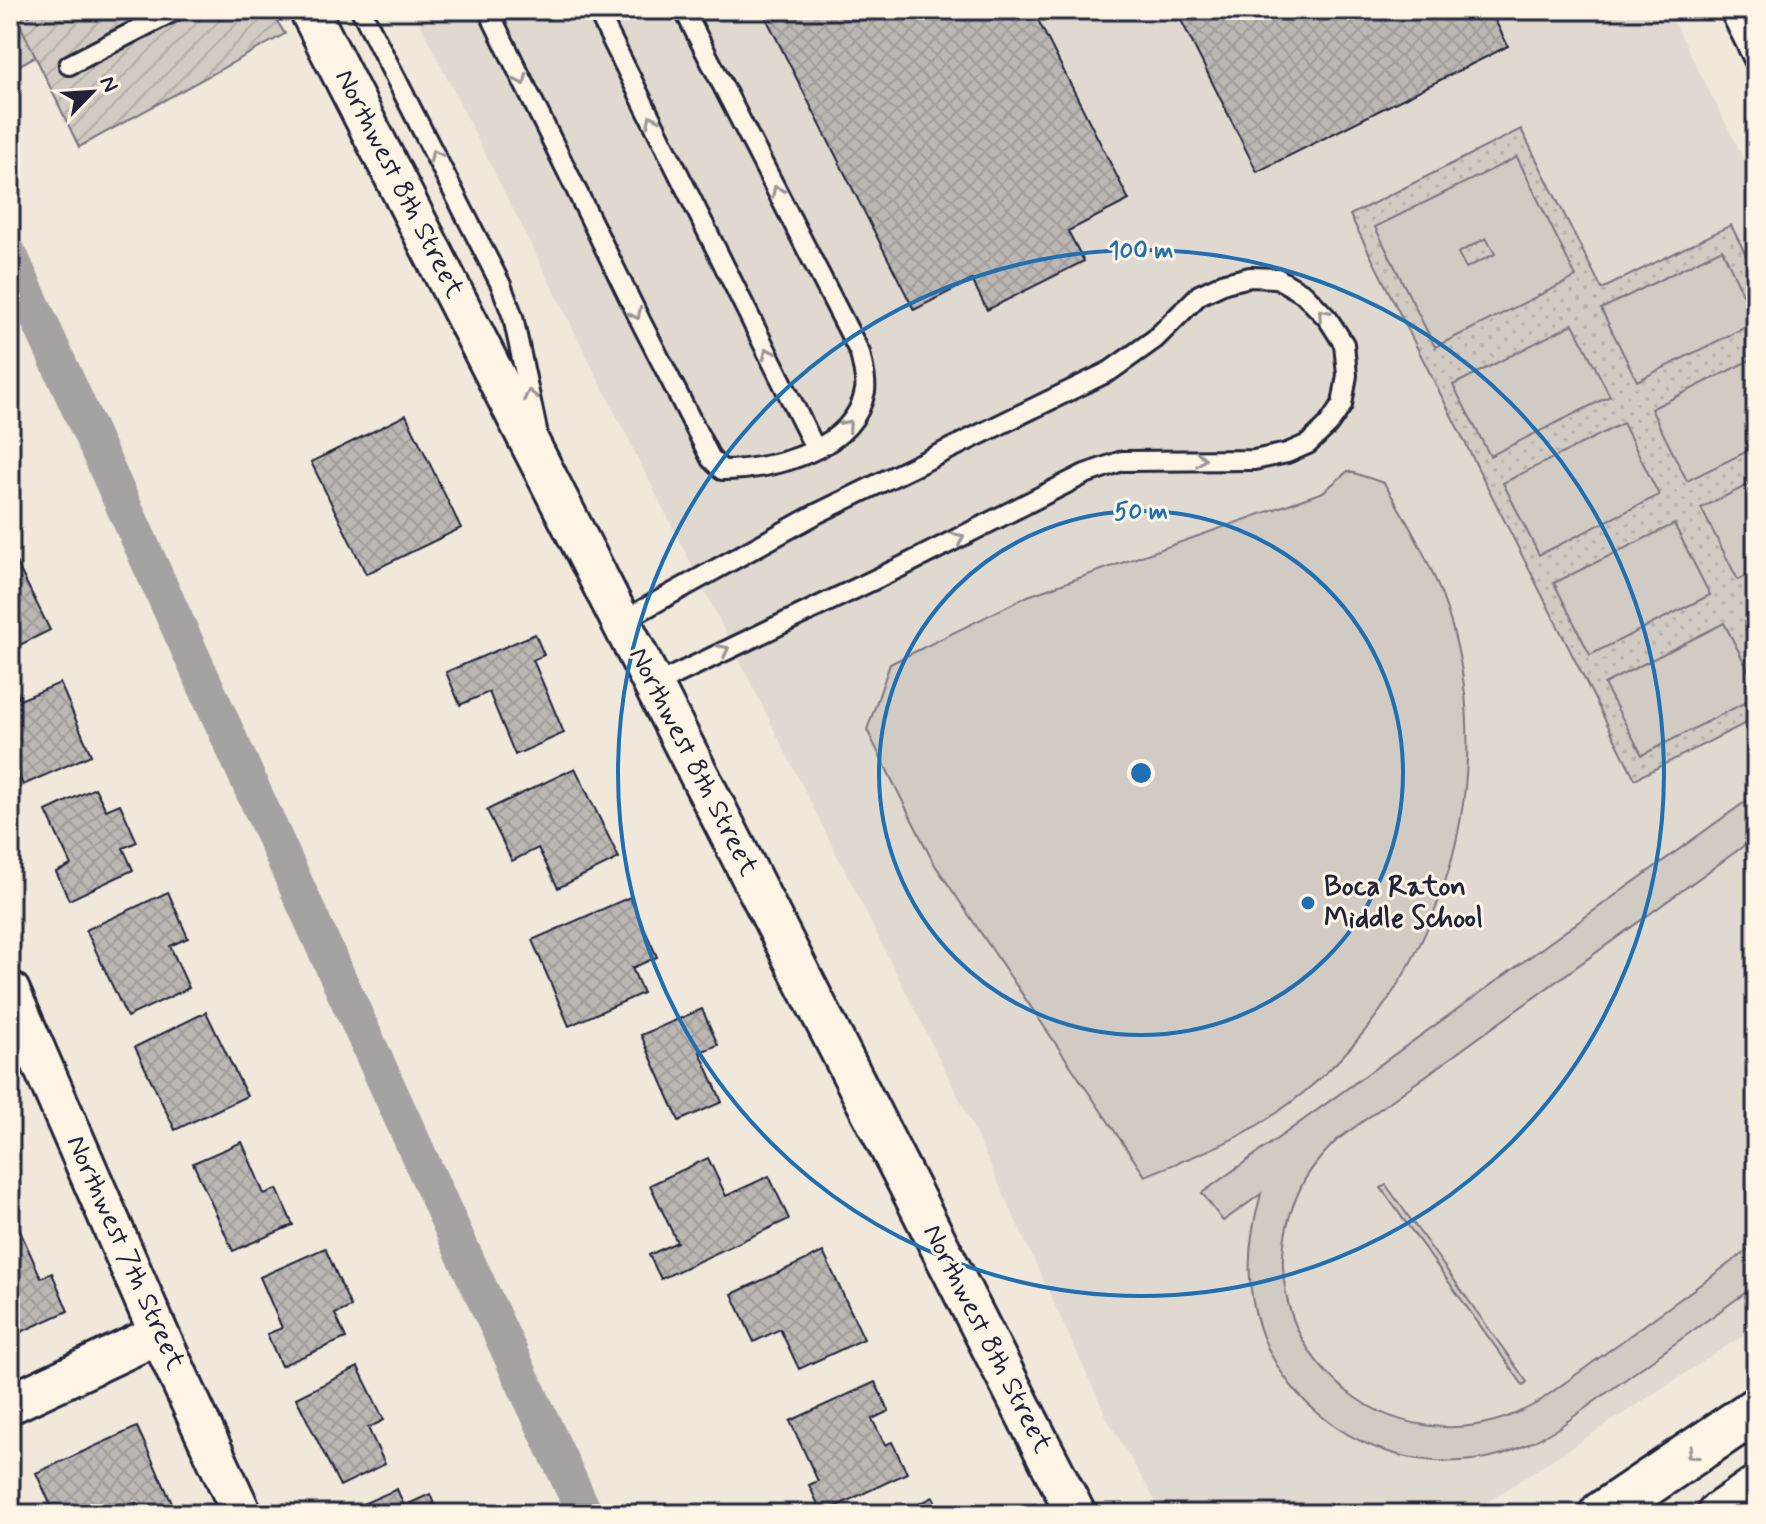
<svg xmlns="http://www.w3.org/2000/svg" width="1766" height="1524" font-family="Mynerve,sans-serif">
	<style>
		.built { fill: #e0d9cf }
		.grass { fill: url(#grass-dots); stroke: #7a767f; stroke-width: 2 }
		.garden { fill: url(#garden-furrows); stroke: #7a767f; stroke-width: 2 }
		.pitch { fill: #d1cbc3; stroke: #7a767f; stroke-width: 2; fill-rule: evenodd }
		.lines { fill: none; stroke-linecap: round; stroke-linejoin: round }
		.canal { stroke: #a6a2a2; stroke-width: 36 }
		.building { fill: url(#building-cross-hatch); stroke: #22223b; stroke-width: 2 }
		.service-casing { stroke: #22223b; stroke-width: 24 }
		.minor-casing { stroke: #22223b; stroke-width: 44 }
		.tertiary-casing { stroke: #22223b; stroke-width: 50 }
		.path { stroke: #22223b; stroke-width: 5; stroke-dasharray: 8 6; stroke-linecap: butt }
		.service { stroke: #fcf5e5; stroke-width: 18 }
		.minor { stroke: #fcf5e5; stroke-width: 38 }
		.tertiary { stroke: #fcf5e5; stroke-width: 44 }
		.oneway { stroke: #9a9698 }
		.ring { fill: none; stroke: #1f6fb2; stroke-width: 4 }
		.poi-dot { fill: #1f6fb2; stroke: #fcf5e5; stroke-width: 3 }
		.labels { text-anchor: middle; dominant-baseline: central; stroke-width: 6; stroke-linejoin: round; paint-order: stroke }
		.street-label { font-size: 28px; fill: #22223b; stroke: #fcf5e5 }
		.poi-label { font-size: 28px; font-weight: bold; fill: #22223b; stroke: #fcf5e5; text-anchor: start }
		.centre { fill: #1f6fb2; stroke: #fcf5e5; stroke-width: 4 }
		.ring-label { font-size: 24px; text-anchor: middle; font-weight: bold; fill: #1f6fb2; stroke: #fcf5e5; stroke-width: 6; stroke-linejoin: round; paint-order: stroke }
	</style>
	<defs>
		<pattern id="grass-dots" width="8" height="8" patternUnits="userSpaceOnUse" patternTransform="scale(2)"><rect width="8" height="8" fill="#d1cbc3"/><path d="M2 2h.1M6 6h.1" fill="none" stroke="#b3aea8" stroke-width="1.8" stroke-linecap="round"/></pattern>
		<pattern id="garden-furrows" width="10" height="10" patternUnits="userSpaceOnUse" patternTransform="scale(2)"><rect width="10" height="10" fill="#d1cbc3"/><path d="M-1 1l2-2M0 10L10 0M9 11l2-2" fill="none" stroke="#b3aea8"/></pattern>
		<pattern id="building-cross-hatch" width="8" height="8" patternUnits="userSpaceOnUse" patternTransform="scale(2)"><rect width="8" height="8" fill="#bcb7b3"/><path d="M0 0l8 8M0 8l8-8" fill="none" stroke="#a19d9b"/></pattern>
	</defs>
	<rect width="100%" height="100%" fill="#efe8db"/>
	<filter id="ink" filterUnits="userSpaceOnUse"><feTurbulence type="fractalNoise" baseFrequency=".0125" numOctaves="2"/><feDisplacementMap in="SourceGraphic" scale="16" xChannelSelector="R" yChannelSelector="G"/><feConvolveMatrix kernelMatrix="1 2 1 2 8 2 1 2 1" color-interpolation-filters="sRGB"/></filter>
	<g filter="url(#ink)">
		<path class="built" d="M413,10h1255l88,173v1144l-287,187h-306l-55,-94 -148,-320z"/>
		<path class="grass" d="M10,10h114l-114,60z
			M1521,129l81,160 129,-64 25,50v443l-121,61 -285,-564z"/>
		<path class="garden" d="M13,10h257l15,24 -206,113z"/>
		<path class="pitch" d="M1517,157l59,120 -141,70 -60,-120zM1486,238l9,16 -29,14 -8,-15z
			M1722,249l34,73 -119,59 -36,-72z
			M1573,324l37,72 -120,60 -37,-71z
			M1756,357v90l-69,34 -36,-72z
			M1623,423l36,72 -120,60 -36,-72z
			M1348,471l36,12c28,46 55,94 69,147 49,183 -30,392 -192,493 -36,23 -77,37 -116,53l-212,-314 -66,-132 23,-66 138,-68 295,-104z
			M1756,481v90l-18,9 -37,-72z
			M1674,524l36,71 -120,60 -36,-72z
			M1724,623l32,62v12l-114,58 -38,-71z
			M1756,794v43l-419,303c-13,13 -26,27 -34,43 -78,153 87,304 234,220l219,-159v41l-198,143c-26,16 -54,29 -85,32 -111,13 -216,-67 -223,-182 -2,-29 3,-56 11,-84l-38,27 -21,-28z
			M1386,1185l141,197 -4,3 -142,-197z"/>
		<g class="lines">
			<path class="canal" d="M10,256l450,990 125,268"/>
		</g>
		<path class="building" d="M762,10h271l96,190 -61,31 16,30 -97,49 -15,-30 -58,30z
			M1176,10h314l18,36 -251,126z
			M406,415l55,113 -95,46 -55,-112z
			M10,550l40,80 -40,20z
			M535,634l9,21 -11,5 31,73 -49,22 -26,-63 -29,13 -14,-33z
			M60,683l31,72 -68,30 -13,-29v-66l5,-3 5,13z
			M575,768l44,90 -61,30 -20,-40 -26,13 -25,-51z
			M95,788l11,22 14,-6 17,38 -14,6 10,22 -64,30 -13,-28 15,-7 -25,-54z
			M168,892l20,46 -18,8 19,42 -62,29 -41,-87z
			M630,897l27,60 -25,11 11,25 -74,33 -37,-86z
			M702,1009l16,36 -18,7 22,50 -43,19 -38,-86z
			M206,1012l41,84 -72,34 -40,-83z
			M242,1142l22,52 13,-5 16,36 -60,26 -40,-88z
			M708,1158l18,38 43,-20 20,43 -128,60 -12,-24 28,-13 -27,-57z
			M16,1222l25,56 11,-5 16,38 -58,26v-112z
			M325,1248l26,59 -16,7 11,24 -65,28 -14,-32 15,-6 -22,-51z
			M823,1252l41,87 -65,30 -19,-40 -26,13 -22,-48z
			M358,1367l26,53 -16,8 17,36 -45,22 -44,-88z
			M875,1382l14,29 -17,8 13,26 7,-3 15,31 -85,40 -13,-28 9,-4 -28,-60z
			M137,1427l40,87h-36l-5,-11 -25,11h-19l-4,-8 -18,8h-15l-19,-41z
			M397,1489l7,17 26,-12 8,20h-87l-2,-4z
			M933,1497l9,17h-43z"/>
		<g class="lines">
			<g class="service-casing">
				<path id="service" d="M361,10l140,275 12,32 24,113
					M488,10l153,312 70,137 11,11c52,0 132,-20 143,-79 2,-11 -3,-27 -5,-38l-176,-343
					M597,10l218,438
					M1729,10l27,54
					M69,65l107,-55
					M622,621l194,-107 294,-143 45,-32 44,-44 26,-12 25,-6 27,1 27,16 24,25 16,25 3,31 -5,30 -14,20 -20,19 -21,9 -33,7 -132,1 -37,13 -180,91 -251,120"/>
			</g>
			<g class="minor-casing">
				<path id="minor" d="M309,10l767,1504
					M10,991l149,343 83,180
					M10,1404l149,-70"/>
			</g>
			<g class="tertiary-casing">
				<path id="tertiary" d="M1602,1514l154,-104
					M1720,1514l36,-25"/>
			</g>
			<path class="path" d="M27,10l2,4 6,-4"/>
			<use href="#service" class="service"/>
			<use href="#minor" class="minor"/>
			<use href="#tertiary" class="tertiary"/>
		</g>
		<defs><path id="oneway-chevron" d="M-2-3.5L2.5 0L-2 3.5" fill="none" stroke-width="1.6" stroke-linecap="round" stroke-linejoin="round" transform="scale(2)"/></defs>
		<g class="oneway">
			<use href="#oneway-chevron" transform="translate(522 80) rotate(64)"/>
			<use href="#oneway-chevron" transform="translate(652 120) rotate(-116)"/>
			<use href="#oneway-chevron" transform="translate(435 155) rotate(-117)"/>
			<use href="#oneway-chevron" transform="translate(777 191) rotate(-117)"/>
			<use href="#oneway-chevron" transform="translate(636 314) rotate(64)"/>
			<use href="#oneway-chevron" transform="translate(1323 314) rotate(-131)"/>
			<use href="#oneway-chevron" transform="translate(768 353) rotate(-116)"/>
			<use href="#oneway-chevron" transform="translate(530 395) rotate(-102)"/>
			<use href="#oneway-chevron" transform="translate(847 425) rotate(-49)"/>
			<use href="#oneway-chevron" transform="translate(1201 459) rotate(1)"/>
			<use href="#oneway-chevron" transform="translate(959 538) rotate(-27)"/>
			<use href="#oneway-chevron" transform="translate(724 650) rotate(-27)"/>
			<use href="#oneway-chevron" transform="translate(1692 1454) rotate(146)"/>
		</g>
	</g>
	<g class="ring">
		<circle cx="1141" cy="773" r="262"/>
		<circle cx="1141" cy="773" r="523"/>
	</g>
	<circle class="poi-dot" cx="1308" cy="903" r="8"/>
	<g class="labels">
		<g class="street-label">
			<text transform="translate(399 184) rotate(63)">Northwest 8th Street</text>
			<text transform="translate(693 762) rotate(63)">Northwest 8th Street</text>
			<text transform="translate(125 1253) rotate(66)">Northwest 7th Street</text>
			<text transform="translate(987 1339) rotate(63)">Northwest 8th Street</text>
		</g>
		<g class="poi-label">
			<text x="1324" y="887">Boca Raton<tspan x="1324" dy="32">Middle School</tspan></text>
		</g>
	</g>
	<circle cx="1141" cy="773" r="12" class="centre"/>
	<g class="ring-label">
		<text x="1141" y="258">100 m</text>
		<text x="1141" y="519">50 m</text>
	</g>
	<rect width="1766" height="1524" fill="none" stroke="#fcf5e5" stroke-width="40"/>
	<rect x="20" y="20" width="1726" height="1484" fill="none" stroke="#22223b" stroke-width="3" filter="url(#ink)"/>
	<g transform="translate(92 92) rotate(65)" stroke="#fcf5e5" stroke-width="6" paint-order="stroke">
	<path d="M0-6L14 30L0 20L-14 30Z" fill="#22223b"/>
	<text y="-12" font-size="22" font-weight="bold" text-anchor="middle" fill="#22223b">N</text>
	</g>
</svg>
